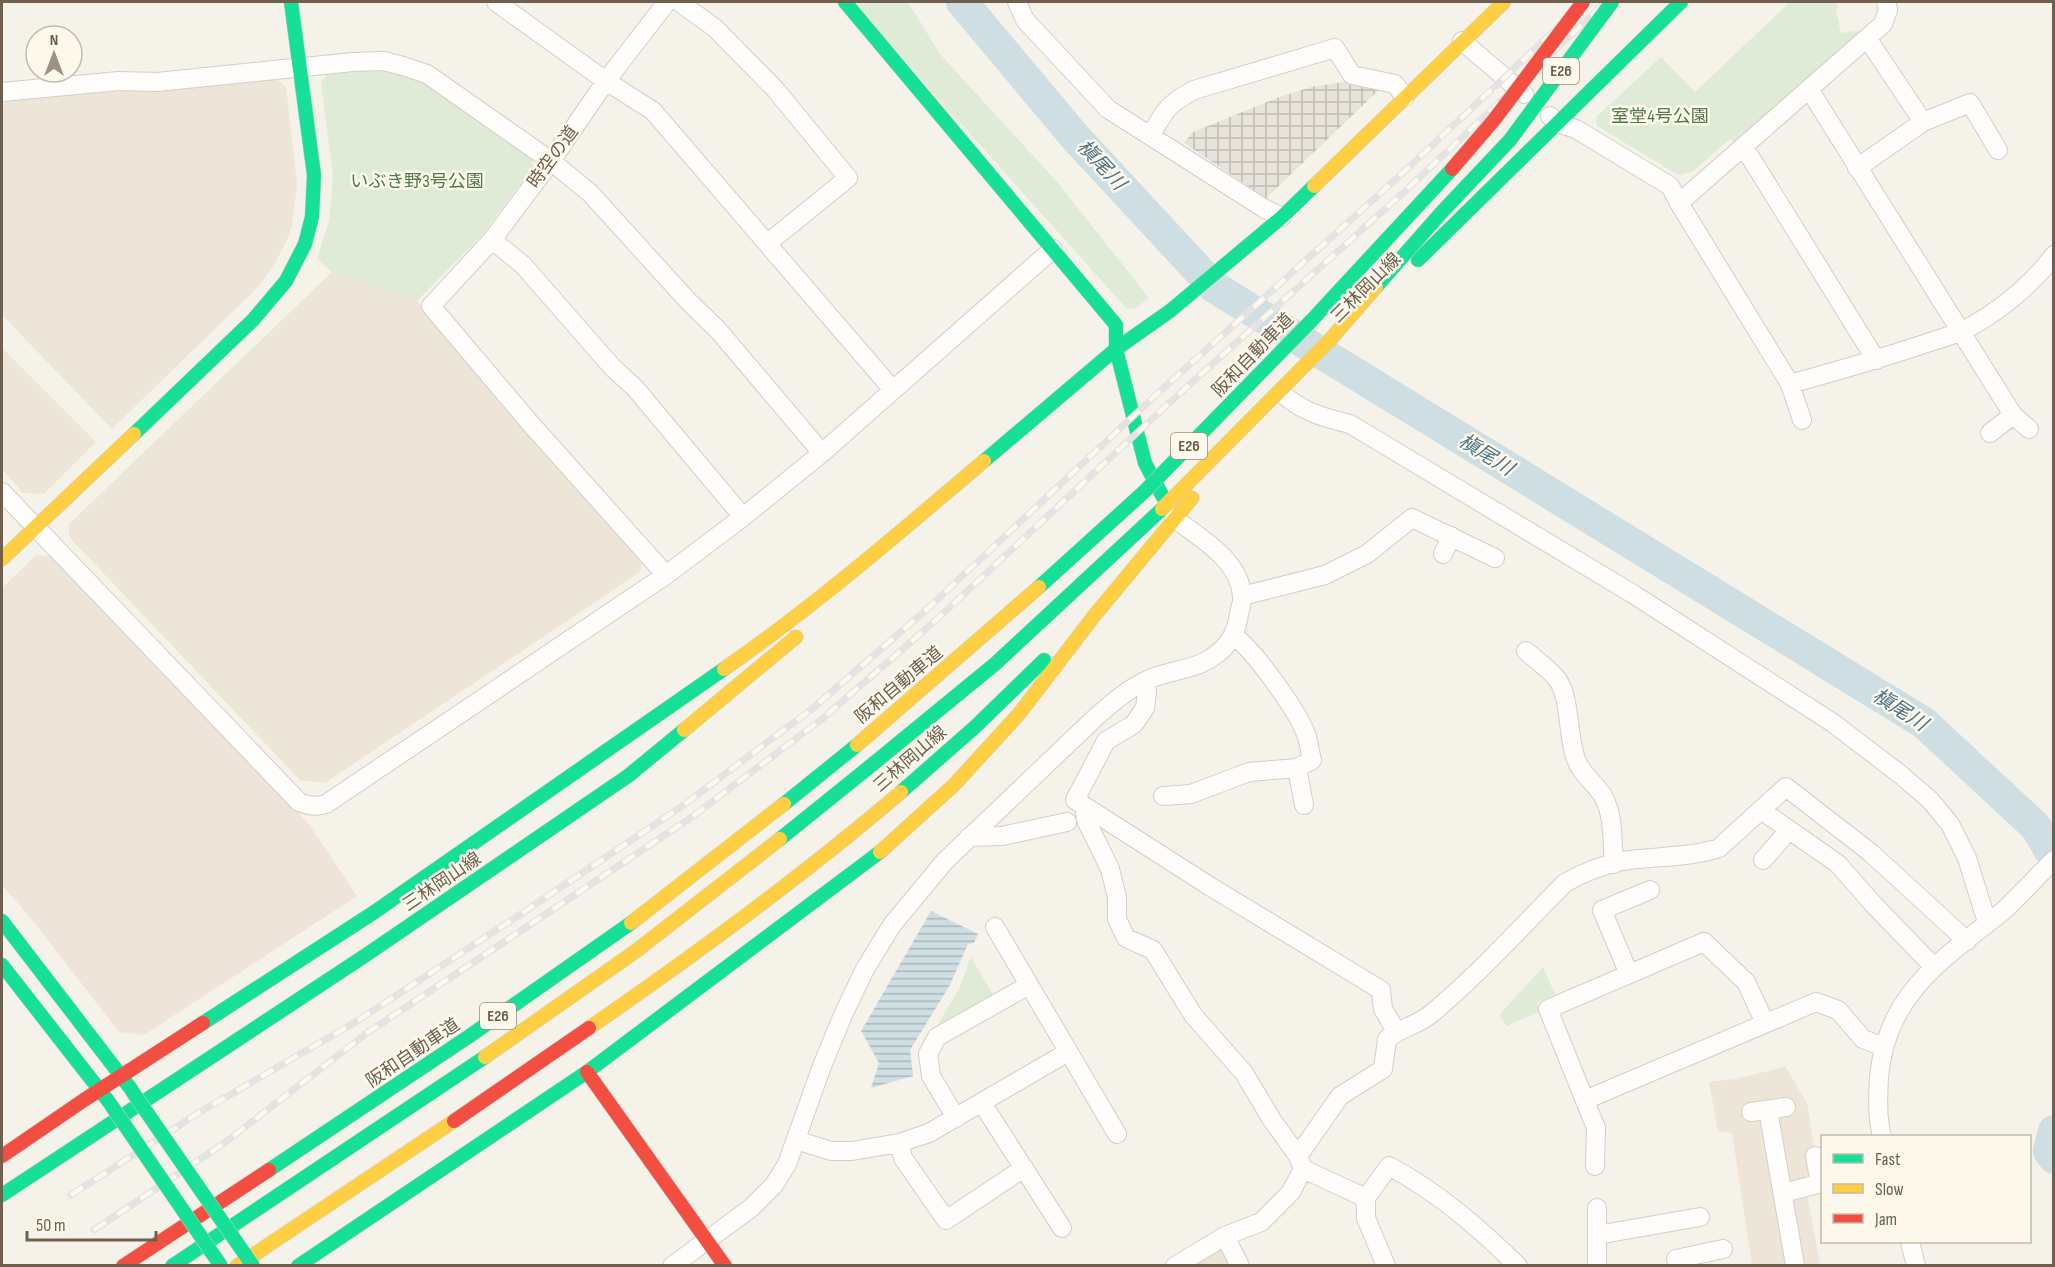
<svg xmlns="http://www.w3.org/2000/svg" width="2055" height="1267" font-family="'Sofia Sans Condensed','Noto Sans JP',sans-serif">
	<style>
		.residential { fill: #ece5d8 }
		.commercial { fill: #efe4d9 }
		.industrial { fill: url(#industrial-grid) }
		.green { fill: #e0ebd7 }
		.water { fill: url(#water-rules) }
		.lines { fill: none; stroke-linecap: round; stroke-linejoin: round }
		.river { stroke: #cedee3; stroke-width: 32 }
		.street-casing { stroke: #d3cec7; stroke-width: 20 }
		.fast-casing { stroke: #d3cfc7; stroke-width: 15 }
		.slow-casing { stroke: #d3cfc7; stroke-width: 15 }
		.jam-casing { stroke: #d3cfc7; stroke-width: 15 }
		.street { stroke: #fefdfc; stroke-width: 18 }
		.fast { stroke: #16e098; stroke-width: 14 }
		.slow { stroke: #ffcf43; stroke-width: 14 }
		.jam { stroke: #f24e42; stroke-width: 14 }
		.rail-casing { stroke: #e4e2e3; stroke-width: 7 }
		.rail { stroke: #fcf9ec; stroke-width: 4.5; stroke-dasharray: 14; stroke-linecap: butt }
		.fast-bridge-casing { stroke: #d3cfc7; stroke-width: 15; stroke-linecap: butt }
		.slow-bridge-casing { stroke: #d3cfc7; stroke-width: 15; stroke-linecap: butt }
		.jam-bridge-casing { stroke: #d3cfc7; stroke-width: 15; stroke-linecap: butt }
		.fast-bridge { stroke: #16e098; stroke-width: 14 }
		.slow-bridge { stroke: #ffcf43; stroke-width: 14 }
		.jam-bridge { stroke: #f24e42; stroke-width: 14 }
		.labels { text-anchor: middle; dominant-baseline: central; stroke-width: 5; stroke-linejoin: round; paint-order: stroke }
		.shield { fill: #fcf9ec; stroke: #998d7e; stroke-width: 1.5 }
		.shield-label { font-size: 16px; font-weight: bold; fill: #6f5f4f }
		.park-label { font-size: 18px; fill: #52794b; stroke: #fcf9ec }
		.street-label { font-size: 18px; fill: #6f5f4f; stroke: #fcf9ec }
		.water-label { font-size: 20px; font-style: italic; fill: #4f7486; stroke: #fcf9ec }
	</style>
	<defs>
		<pattern id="industrial-grid" width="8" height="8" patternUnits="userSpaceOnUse" patternTransform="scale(1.5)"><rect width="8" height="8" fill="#e7e3db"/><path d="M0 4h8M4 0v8" fill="none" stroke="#bfbbb4"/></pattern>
		<pattern id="water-rules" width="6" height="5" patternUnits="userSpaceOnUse" patternTransform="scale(1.5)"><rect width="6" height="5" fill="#cedee3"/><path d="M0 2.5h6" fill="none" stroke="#abb7ba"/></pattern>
	</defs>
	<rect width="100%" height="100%" fill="#f5f2ea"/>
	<path class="residential" d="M276,78l10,9 11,97 -5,41 -5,15 -12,23 -16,23 -147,143 -110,-114v-214l121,-12 32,3z
		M332,272l85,29 225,259 -2,12 -315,211 -25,-3 -231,-243v-13z
		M2,348l94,94 -52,52 -21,-1 -21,-24z
		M1785,1066l22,37 8,51 -2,20 -6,20 13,71h-68l-20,-132 -14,-2 -9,-49 26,-3 38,-9z
		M1221,1245l12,21h-47z"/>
	<path class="commercial" d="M36,555l14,1 258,267 49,73 -213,139 -25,-3 -86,-111 -31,-36v-297z"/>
	<path class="industrial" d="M1349,81l34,5 -117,112 -82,-55 9,-11 84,-34 34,-11z"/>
	<path class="green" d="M852,2h56l32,52 118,129 91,115 -14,11 -9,-1z
		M1790,2h44l5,4 -3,4 5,23 22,-3 -129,112 -4,-3 -38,33 -14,3 -81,-49 -1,-9 65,-60 34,35z
		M387,69l35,12 110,76 1,10 -51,68 -65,66 -85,-29 -15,-13 12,-38 4,-44 -12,-94 8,-11z
		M971,957l23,39 -60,35 25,-42z
		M1543,967l12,27 -18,9 3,8 -33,15 -8,-11z"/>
	<path class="water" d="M931,911l47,23 -4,9 -6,1 -18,41 -40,65 3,26 -42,12 8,-25 -18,-32z"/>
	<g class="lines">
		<path class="river" d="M962,2l113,135 139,150 710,436 112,104 18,30
			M2054,1131l-5,20 5,7"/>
		<g class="street-casing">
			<path id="street" d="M496,2l110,79 47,30 240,279
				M679,2l36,26 60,61 73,89 -80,65
				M1017,2l8,18 83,89 157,100 17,8
				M1867,38l56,84
				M1462,41l62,53
				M1809,89l204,326 16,14
				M2,92l117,-11 38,1 196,-20 31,-1 19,5 24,8 124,87 39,32 99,109 29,28 104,123
				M1550,116l7,7 19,6 94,57 9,17 204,-179 5,-14 -2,-8
				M1151,135c13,-24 18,-32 43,-45l141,-42 17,27 43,9 10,13
				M1744,147l132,213
				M1857,168l66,-46 47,-19 28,47
				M1679,203l111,181 12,36
				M492,240l31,25 90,103 22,20 108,129
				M1790,384c43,-12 86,-24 128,-38 14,-5 30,-9 44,-15 33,-16 70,-46 92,-76
				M1285,396c20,17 41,22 65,28l283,170 200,129 68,52 29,25 20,24 17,34 20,64
				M1990,433l23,-18
				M2,492l297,310c10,4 17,5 27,2l340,-229 77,-58 79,-64 231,-204
				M1443,554l8,-18
				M666,575l-136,-152 -99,-117 61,-66 59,-79 55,-80 61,-79
				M1242,596l83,-21 42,-21 45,-36 83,40
				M1526,651c10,9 23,18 31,28 14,18 10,57 19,80 5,15 19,24 27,37 11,19 9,46 11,68
				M1145,681l2,11 -2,16 -11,16 -28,17 -31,59 136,87 170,103 2,19 13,22
				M1297,768l7,37
				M1163,796l28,-2 58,-22 48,-4 15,-8c-2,-8 -3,-16 -5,-23 -7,-23 -53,-87 -73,-101
				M1084,806l2,14 24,49 7,28v22l9,19 27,12 40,65 51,58 28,47 26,36 5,13 63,29
				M1761,810l77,54 35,40 60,62
				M969,837l33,-1 65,-14
				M1763,860l26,-30
				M995,927l122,207
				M1629,974l-27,-64 48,-20
				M1585,1100l231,-98 22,8 25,29 21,8
				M982,1103l80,125
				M1768,1110l27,155
				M1751,1112l35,-5
				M956,1118l-25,-42 -3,-22 9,-17 92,-52
				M1882,1136c-5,-18 -4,-39 -3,-58 7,-84 63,-118 123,-166 18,-16 34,-35 52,-52
				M796,1140l35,11h21l47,-8 30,-10 139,-81
				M899,1143l4,15 43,62 78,-52
				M1298,1156l42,-60 43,-27 4,-30c13,-11 31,-14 44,-25 48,-40 90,-87 134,-131 17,-10 38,-18 57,-22 32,-5 66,-3 97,-13l67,-61 85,66 96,88
				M1815,1156l5,27
				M1595,1166l1,-38 -48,-119 156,-67 42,40 19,41
				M1783,1193l39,-10
				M1597,1208v58
				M1597,1235l103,-18
				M1225,1236l15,30
				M1910,1242l6,24
				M672,1266l79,-58 23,-23 13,-21 35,-98 21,-51 22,-46 27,-44 53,-64 151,-144c16,-14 31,-27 49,-36 22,-11 49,-10 69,-25 15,-10 23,-25 25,-42 1,-6 4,-13 3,-18 -2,-37 -43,-58 -68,-78
				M1175,1266l50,-30 36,-14 30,-30 12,-23
				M1386,1266l-20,-48v-20l23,-32c50,27 89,61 129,100
				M1678,1266l-2,-7 47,-10"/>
		</g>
		<g class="fast-casing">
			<path id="fast" d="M845,2l271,323v24l29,114 18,34
				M1418,260l263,-258
				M134,434l119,-114 33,-39 19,-37 7,-27 2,-42 -23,-173
				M984,461l132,-112 54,-38 112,-94 32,-31
				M901,792l74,-65 69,-67
				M784,804l73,-59
				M780,839l93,-75
				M2,921l129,168
				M2,965l107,137
				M203,1023l170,-110 351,-244
				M269,1170l202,-135 160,-112
				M2,1195l364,-240 262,-179 56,-46
				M172,1266l313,-209
				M298,1266l289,-194 293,-220"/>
		</g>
		<g class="slow-casing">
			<path id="slow" d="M1314,186l190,-184
				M2,559l132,-125
				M724,669c91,-63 175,-136 260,-208
				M684,730l112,-93
				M880,852l74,-67 65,-71 75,-98 98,-118
				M631,923l153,-119
				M589,1028c107,-74 213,-151 312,-236
				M485,1057l151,-106 144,-112
				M237,1266l217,-145"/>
		</g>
		<g class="jam-casing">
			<path id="jam" d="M587,1072l138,194
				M454,1121l135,-93
				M2,1156l82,-56 119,-77
				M123,1266l146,-96"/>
		</g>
		<use href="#street" class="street"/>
		<use href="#fast" class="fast"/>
		<use href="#slow" class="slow"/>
		<use href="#jam" class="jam"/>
		<g class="rail-casing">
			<path id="rail" d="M71,1195l129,-83 154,-89 167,-109 160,-107 132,-99 113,-98 232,-217 236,-212 191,-179
				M94,1230l129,-86 144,-111 322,-214 133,-100 113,-98 233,-217 236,-212 202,-190"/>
		</g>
		<use href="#rail" class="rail"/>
		<g class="fast-bridge-casing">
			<path id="fast-bridge" d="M1376,287l65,-74 69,-73 102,-138
				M1039,587l106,-96 167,-171 140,-151
				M873,764l122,-100 167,-155
				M132,1091l121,175
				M111,1105l110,161"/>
		</g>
		<g class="slow-bridge-casing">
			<path id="slow-bridge" d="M1162,509l167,-168 47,-54
				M857,745l182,-158"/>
		</g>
		<g class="jam-bridge-casing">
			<path id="jam-bridge" d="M1452,169l42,-49 89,-118"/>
		</g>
		<use href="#fast-bridge" class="fast-bridge"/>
		<use href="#slow-bridge" class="slow-bridge"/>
		<use href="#jam-bridge" class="jam-bridge"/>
	</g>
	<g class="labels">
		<g class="shield">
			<rect x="1543" y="58" width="36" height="26" rx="4.5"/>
			<rect x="1171" y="433" width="36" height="26" rx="4.5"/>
			<rect x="480" y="1003" width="36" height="26" rx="4.5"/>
		</g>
		<g class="shield-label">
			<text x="1561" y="71">E26</text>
			<text x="1189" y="446">E26</text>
			<text x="498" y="1016">E26</text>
		</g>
		<g class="park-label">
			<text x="1660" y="116">室堂4号公園</text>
			<text x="417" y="181">いぶき野3号公園</text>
		</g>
		<g class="street-label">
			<text transform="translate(553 157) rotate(-54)">時空の道</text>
			<text transform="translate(1366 288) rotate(-45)">三林岡山線</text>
			<text transform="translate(1253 355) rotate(-46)">阪和自動車道</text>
			<text transform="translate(899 685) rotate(-40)">阪和自動車道</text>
			<text transform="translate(910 759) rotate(-41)">三林岡山線</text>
			<text transform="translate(442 882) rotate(-34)">三林岡山線</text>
			<text transform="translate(413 1053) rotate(-34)">阪和自動車道</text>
		</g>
		<g class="water-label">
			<text transform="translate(1101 165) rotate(47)">槇尾川</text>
			<text transform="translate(1486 455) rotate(32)">槇尾川</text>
			<text transform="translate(1900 710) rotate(33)">槇尾川</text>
		</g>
	</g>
	<rect width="2055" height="1267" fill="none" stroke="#6f5f4f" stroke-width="6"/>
	<rect x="1821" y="1135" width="210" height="108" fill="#fcf9ec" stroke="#c4bbad" stroke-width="1.5"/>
	<rect x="1833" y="1154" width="30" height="9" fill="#16e098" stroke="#c4bbad" stroke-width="1.5"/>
	<text x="1875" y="1165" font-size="18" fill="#6f5f4f">Fast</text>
	<rect x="1833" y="1184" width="30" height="9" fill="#ffcf43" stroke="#c4bbad" stroke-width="1.5"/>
	<text x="1875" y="1195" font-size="18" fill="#6f5f4f">Slow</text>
	<rect x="1833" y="1214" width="30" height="9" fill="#f24e42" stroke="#c4bbad" stroke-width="1.5"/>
	<text x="1875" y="1225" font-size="18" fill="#6f5f4f">Jam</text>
	<g transform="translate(54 54)"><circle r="28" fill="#fcf9ec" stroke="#c4bbad" stroke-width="1.5"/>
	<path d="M0-4.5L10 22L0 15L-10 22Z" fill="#9e9285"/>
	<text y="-9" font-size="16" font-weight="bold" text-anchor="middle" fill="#6f5f4f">N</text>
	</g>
	<path d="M27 1231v9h129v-9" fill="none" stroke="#6f5f4f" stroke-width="3"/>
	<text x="36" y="1231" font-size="18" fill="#6f5f4f" stroke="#fcf9ec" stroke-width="4.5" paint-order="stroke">50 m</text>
</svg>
